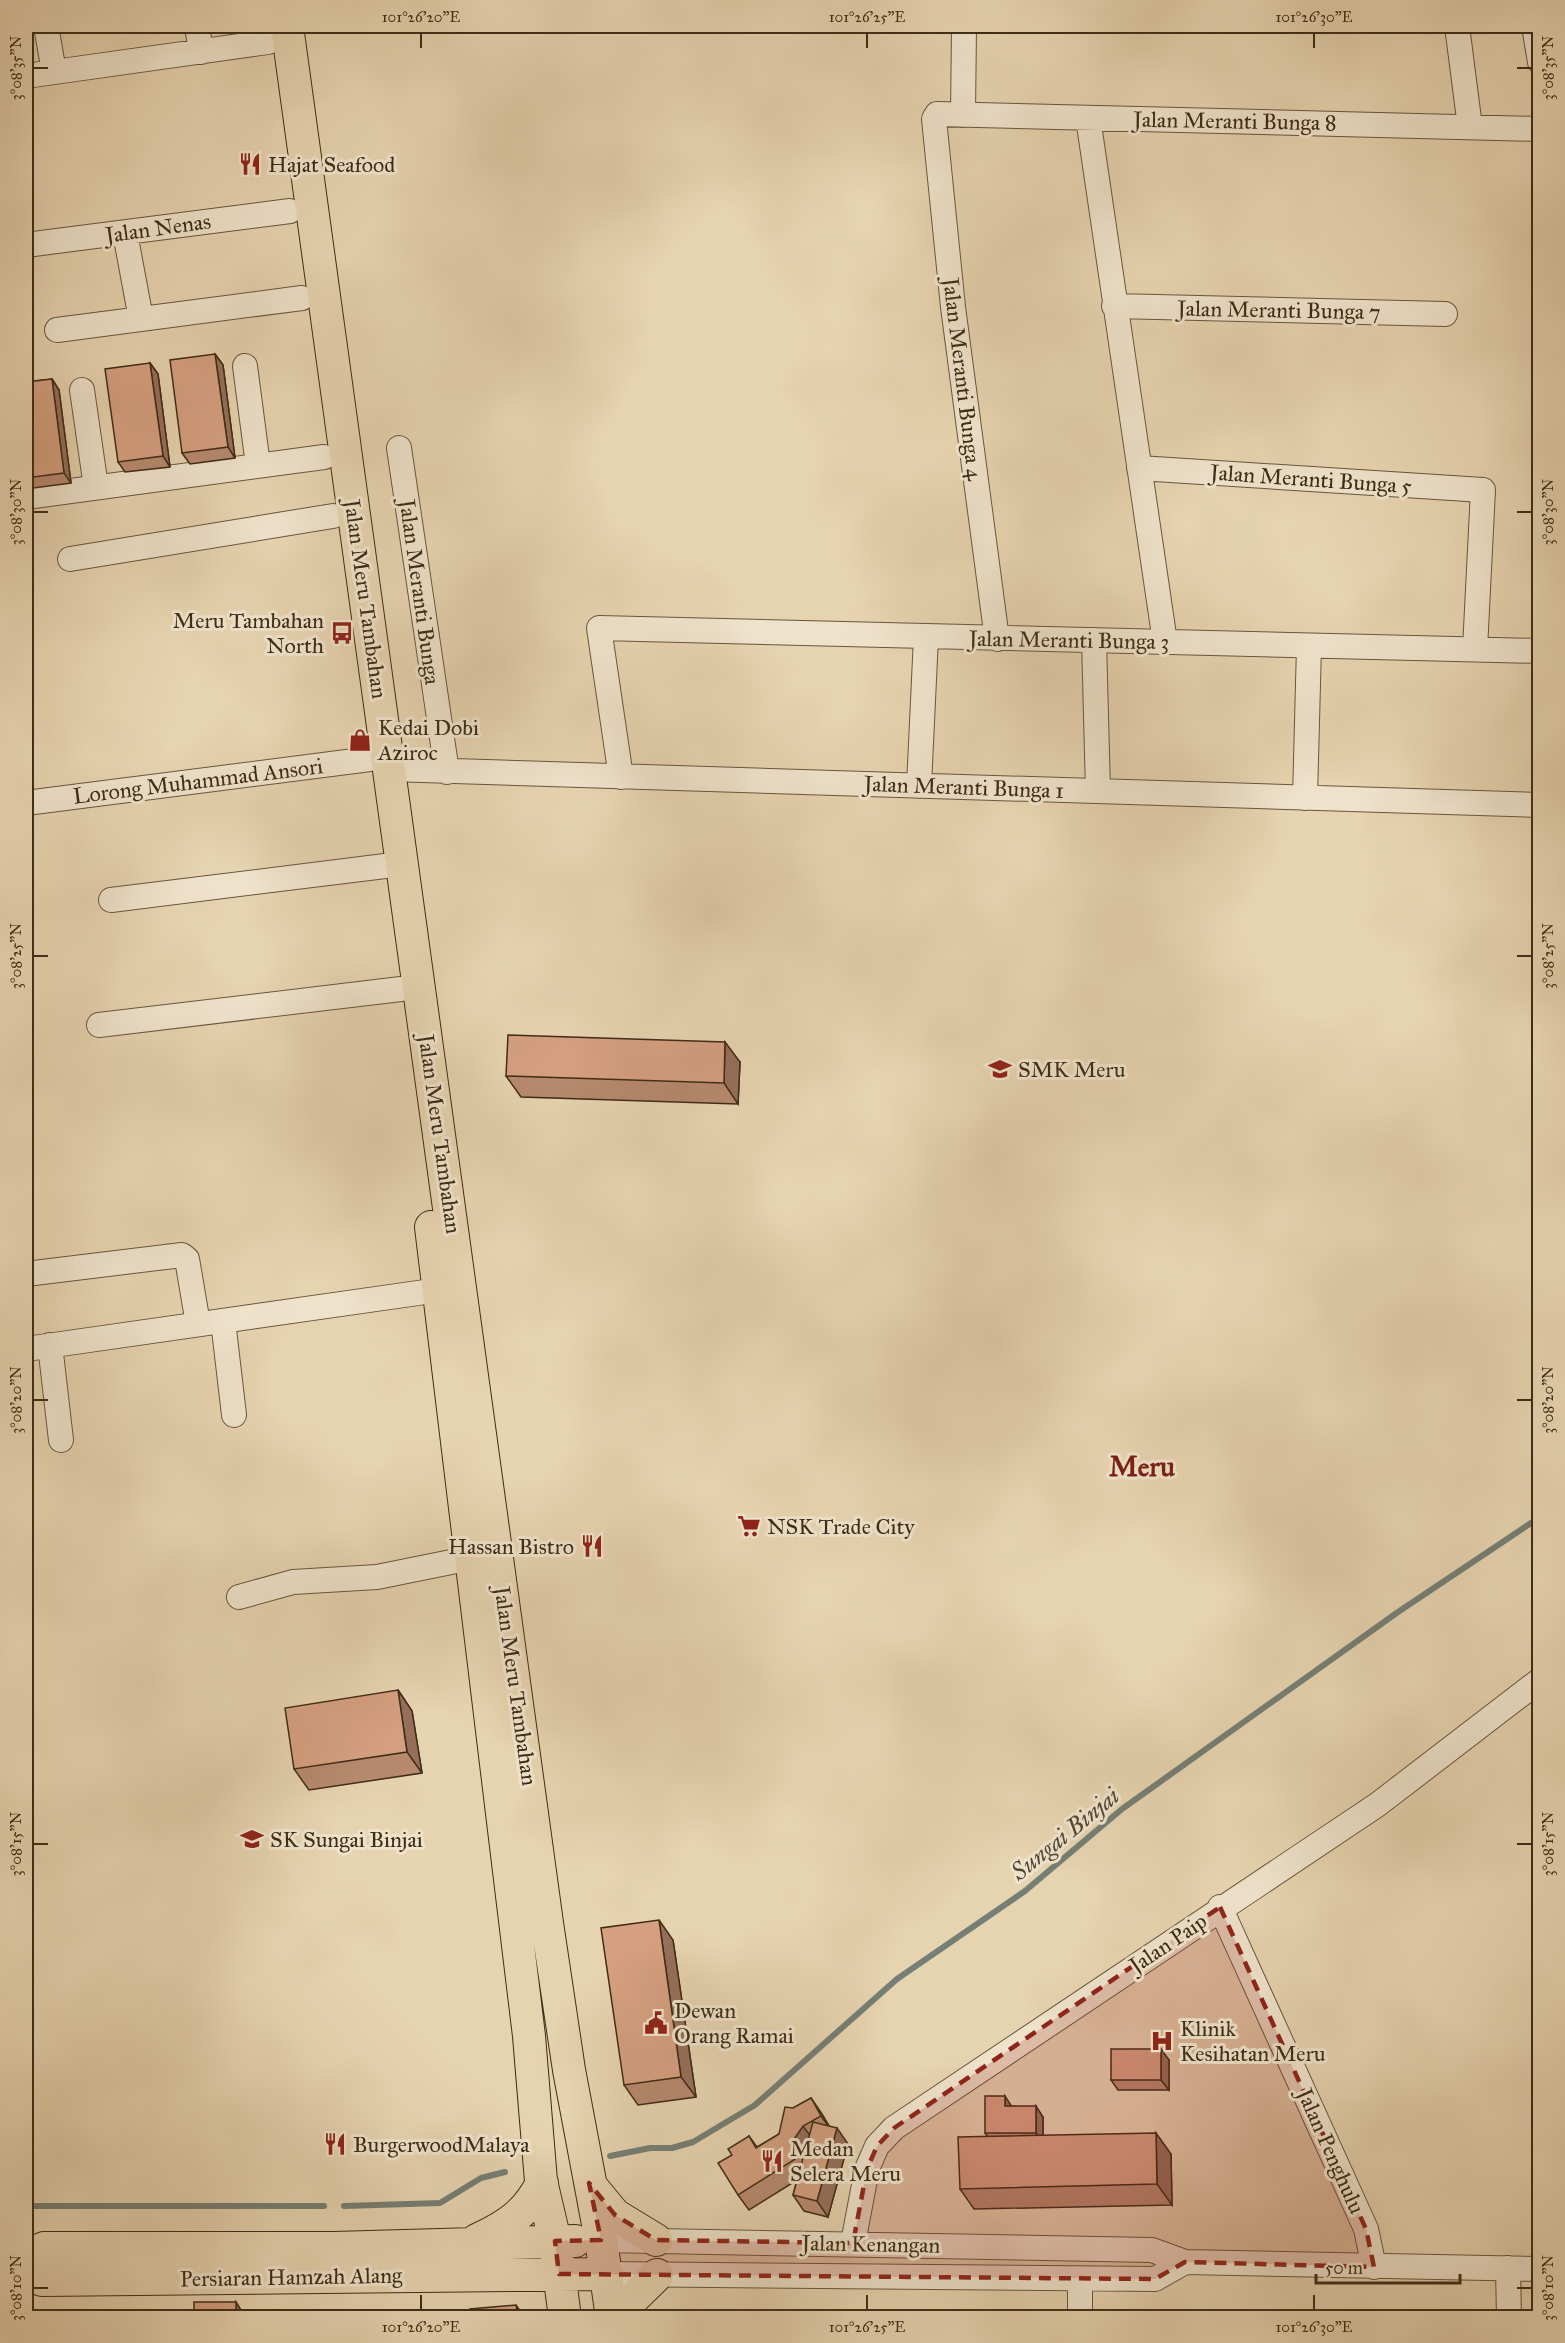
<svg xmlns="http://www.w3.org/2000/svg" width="1565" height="2343" font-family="'IM FELL Great Primer',serif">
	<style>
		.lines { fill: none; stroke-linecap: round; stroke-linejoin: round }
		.stream { stroke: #757f75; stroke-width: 6 }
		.minor-casing { stroke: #68563d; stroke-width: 26 }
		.major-casing { stroke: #3e2c17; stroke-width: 34 }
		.minor { stroke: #efe2cb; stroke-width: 24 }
		.major { stroke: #e6d3af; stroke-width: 32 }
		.wall { fill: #b7896e; stroke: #3e2c17; stroke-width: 1.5 }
		.shaded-wall { fill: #956f5a; stroke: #3e2c17; stroke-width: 1.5 }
		.building { fill: #d59f80; stroke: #3e2c17; stroke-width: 1.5 }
		.marked { fill: #8f2418; fill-opacity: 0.2; stroke: #8f2418; stroke-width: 4.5; stroke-dasharray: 12 8; stroke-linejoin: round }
		.ticks { fill: none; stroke: #3e2c17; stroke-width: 2 }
		.labels { text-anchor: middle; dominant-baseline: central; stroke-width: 6; stroke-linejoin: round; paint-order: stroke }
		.street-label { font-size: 22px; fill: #3e2c17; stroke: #efe2cb }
		.poi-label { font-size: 22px; fill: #3e2c17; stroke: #efe2cb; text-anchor: start }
		.water-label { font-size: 24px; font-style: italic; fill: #504836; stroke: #efe2cb }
		.district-label { font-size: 28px; font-weight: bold; fill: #7a1f14; stroke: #efe2cb }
		.neatline { fill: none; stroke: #3e2c17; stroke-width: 2 }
		.ticks-label { font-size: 15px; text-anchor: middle; fill: #3e2c17 }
	</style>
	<rect width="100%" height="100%" fill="#e6d3af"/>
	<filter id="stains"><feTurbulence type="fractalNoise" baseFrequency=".00333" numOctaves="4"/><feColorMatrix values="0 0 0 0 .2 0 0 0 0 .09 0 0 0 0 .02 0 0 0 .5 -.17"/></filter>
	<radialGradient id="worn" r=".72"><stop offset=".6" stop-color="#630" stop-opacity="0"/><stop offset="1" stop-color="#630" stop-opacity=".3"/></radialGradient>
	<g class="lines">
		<path class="stream" d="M610,2156l40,-8h22l21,-6 62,-37 142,-126 128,-88 97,-82 276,-197 142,-95
			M35,2206h289
			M344,2206l96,-3 41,-25 24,-6"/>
		<g class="minor-casing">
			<path id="minor" d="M46,26l8,46
				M197,26l4,26
				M1457,26l13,101
				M1534,26l6,36
				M26,76l242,-34
				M963,115l1,-89
				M1088,118l77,524
				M125,233l16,86
				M26,245l264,-34
				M1114,306l331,8
				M57,330l245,-32
				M245,366l13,99
				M82,390l14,97
				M399,448l48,324
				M1139,468l344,22 -8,159
				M26,497l298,-40
				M70,559l263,-43
				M997,639l-44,-332 -19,-188 3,-5 603,15
				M1094,640l4,151
				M389,769l1151,36
				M621,777l-22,-149 941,23
				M919,786l7,-149
				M1305,798l4,-152
				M26,803l344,-44
				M111,900l274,-34
				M99,1025l302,-36
				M26,1274l156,-19 5,4 11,65
				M223,1321l11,94
				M50,1345l11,95
				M26,1349l413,-59
				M239,1597l54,-15 84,-5 94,-19
				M1220,1907l146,322 8,38
				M601,2240l551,10 33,12 355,7
				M853,2243l14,-74 10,-23 17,-18 483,-323 163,-125
				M1508,2268l1,50
				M607,2274l548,5 30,-17
				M1080,2279v39"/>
		</g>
		<g class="major-casing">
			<path id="major" d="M287,26l260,1897 22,147 32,170 11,78
				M431,1227l98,809 12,145 14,60 10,77
				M591,2186l24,29 41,25
				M477,2240c30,-14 49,-26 65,-57
				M26,2256l18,-8h290l241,-7
				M26,2272l16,8 565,-6
				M613,2318l44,-43"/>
		</g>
		<use href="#minor" class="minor"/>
		<use href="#major" class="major"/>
	</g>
	<path class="wall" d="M215,354l8,11 12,93 -45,6 -8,-11z
		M150,363l8,11 12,93 -45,5 -7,-10z
		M52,379l7,11 12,93 -45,6v-107z
		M740,1062l-2,42 -217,-7 -15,-21z
		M398,1690l14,21 10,62 -113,17 -15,-21z
		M673,1940l23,157 -58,8 -14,-20z
		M1169,2060v30h-51l-7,-10z
		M811,2098l18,28 19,18 -20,73 -24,-6 -11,-16 4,-15 -48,30 -11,-15 -6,-40 17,-19 8,11 22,-13 14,-26z
		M1012,2106l31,11v19l128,18 1,51 -198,4 -14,-20 28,-52 -3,-4z"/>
	<path class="shaded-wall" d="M215,354l8,11 12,93 -7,-11z
		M150,363l8,11 12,93 -7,-11z
		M52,379l7,11 12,93 -7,-10z
		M725,1042l15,20 -2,42 -14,-21z
		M398,1690l14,21 10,62 -15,-21z
		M659,1920l14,20 23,157 -15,-20z
		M1161,2049l8,11v30l-8,-10z
		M1005,2096l7,11 -7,-1z
		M811,2098l11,16 10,17 -11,-15z
		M1036,2106l7,11v26l-7,-10z
		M803,2126l11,15 -11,17 8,14 -19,-30z
		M837,2128l11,16 -20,73 -11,-16z
		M1156,2133l15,21 1,51 -15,-21z
		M236,2302l10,16h-10z
		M516,2305l9,13h-7z"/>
	<path class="building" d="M215,354l13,93 -46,6 -12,-93z
		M150,363l13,93 -45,6 -13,-93z
		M52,379l12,94 -38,5v-96z
		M508,1035l217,7 -1,41 -218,-7z
		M398,1690l9,62 -113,17 -9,-61z
		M659,1920l22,157 -57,8 -23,-157z
		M1111,2049h50v31h-50z
		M985,2096h20v10h31v27h-51z
		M811,2098l10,18 -18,10 -11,16 8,14 -62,39 -20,-32 14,-8 -4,-6 21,-13 7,12 23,-14 6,-27 8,1z
		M813,2122l24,6 -20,73 -24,-6z
		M1156,2133l1,51 -197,5 -2,-52z
		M194,2302h42v16h-42z
		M516,2305l2,13h-47l-1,-9z
		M744,2311l65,2 1,5h-66z"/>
	<path class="marked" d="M1220,1907l146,322 8,38 -189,-5 -30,17 -596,-5 -4,-33 46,-1 -12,-57 26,32 41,25 197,3 14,-74 10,-23 17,-18z"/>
	<path class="ticks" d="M421,33v15M867,33v15M1314,33v15M33,68h15M1517,68h15M33,512h15M1517,512h15M33,956h15M1517,956h15M33,1400h15M1517,1400h15M33,1844h15M1517,1844h15M33,2288h15M1517,2288h15M421,2295v15M867,2295v15M1314,2295v15"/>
	<defs>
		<g id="restaurant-bare" transform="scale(1.8)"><path d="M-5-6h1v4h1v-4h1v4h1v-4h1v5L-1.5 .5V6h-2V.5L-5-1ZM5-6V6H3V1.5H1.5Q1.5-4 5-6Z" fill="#8f2418" stroke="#efe2cb" stroke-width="2.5" paint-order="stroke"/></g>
		<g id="bus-bare" transform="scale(1.8)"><path d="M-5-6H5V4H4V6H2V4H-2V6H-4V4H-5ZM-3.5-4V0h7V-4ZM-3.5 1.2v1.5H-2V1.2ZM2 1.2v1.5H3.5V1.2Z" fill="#8f2418" stroke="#efe2cb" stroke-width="2.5" paint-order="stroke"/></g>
		<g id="shop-bare" transform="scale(1.8)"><path d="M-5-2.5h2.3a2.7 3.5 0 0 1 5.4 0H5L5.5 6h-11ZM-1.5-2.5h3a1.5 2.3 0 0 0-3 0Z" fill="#8f2418" stroke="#efe2cb" stroke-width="2.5" paint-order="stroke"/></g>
		<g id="school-bare" transform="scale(1.8)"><path d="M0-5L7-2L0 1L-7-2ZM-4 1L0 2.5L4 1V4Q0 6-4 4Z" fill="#8f2418" stroke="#efe2cb" stroke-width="2.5" paint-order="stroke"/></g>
		<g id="supermarket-bare" transform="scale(1.8)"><path d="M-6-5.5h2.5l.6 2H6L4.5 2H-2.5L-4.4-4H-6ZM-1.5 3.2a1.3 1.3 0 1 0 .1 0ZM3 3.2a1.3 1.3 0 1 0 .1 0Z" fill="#8f2418" stroke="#efe2cb" stroke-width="2.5" paint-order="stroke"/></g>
		<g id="civic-bare" transform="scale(1.8)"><path d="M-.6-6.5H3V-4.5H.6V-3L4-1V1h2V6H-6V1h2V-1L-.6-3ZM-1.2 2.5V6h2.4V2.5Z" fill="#8f2418" stroke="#efe2cb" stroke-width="2.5" paint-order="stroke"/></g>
		<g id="hospital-bare" transform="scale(1.8)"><path d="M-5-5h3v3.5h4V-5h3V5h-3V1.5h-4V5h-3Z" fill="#8f2418" stroke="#efe2cb" stroke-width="2.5" paint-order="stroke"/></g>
	</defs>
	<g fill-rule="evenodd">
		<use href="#restaurant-bare" x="250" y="164"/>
		<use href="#bus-bare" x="342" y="633"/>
		<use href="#shop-bare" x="360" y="740"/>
		<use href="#school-bare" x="1000" y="1069"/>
		<use href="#supermarket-bare" x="749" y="1526"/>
		<use href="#restaurant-bare" x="592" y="1546"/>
		<use href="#school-bare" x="252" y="1839"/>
		<use href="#civic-bare" x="656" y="2023"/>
		<use href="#hospital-bare" x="1162" y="2041"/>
		<use href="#restaurant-bare" x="335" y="2144"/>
		<use href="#restaurant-bare" x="772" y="2161"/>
	</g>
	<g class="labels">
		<g class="street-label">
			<text transform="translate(1235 121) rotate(1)">Jalan Meranti Bunga 8</text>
			<text transform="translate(158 228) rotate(-8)">Jalan Nenas</text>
			<text transform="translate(1279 310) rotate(1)">Jalan Meranti Bunga 7</text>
			<text transform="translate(963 379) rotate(83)">Jalan Meranti Bunga 4</text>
			<text transform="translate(1311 479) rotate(4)">Jalan Meranti Bunga 5</text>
			<text transform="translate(420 592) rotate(82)">Jalan Meranti Bunga</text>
			<text transform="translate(366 599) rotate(82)">Jalan Meru Tambahan</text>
			<text transform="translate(1069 640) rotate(1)">Jalan Meranti Bunga 3</text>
			<text transform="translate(198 781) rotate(-7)">Lorong Muhammad Ansori</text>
			<text transform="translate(964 787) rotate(2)">Jalan Meranti Bunga 1</text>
			<text transform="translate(440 1134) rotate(82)">Jalan Meru Tambahan</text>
			<text transform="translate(516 1686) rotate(82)">Jalan Meru Tambahan</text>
			<text transform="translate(1168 1943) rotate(-34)">Jalan Paip</text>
			<text transform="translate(1331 2151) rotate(66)">Jalan Penghulu</text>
			<text transform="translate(871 2244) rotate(1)">Jalan Kenangan</text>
			<text transform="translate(291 2277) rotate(-1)">Persiaran Hamzah Alang</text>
		</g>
		<g class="poi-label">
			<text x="268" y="164">Hajat Seafood</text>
			<text x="324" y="620" text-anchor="end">Meru Tambahan<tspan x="324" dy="25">North</tspan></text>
			<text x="378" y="727">Kedai Dobi<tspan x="378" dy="25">Aziroc</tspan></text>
			<text x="1018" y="1069">SMK Meru</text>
			<text x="767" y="1526">NSK Trade City</text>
			<text x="574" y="1546" text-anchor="end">Hassan Bistro</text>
			<text x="270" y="1839">SK Sungai Binjai</text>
			<text x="674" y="2010">Dewan<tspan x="674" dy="25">Orang Ramai</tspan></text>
			<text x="1180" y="2028">Klinik<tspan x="1180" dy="25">Kesihatan Meru</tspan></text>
			<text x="353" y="2144">BurgerwoodMalaya</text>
			<text x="790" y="2148">Medan<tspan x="790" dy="25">Selera Meru</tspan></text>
		</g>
		<g class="water-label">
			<text transform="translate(1065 1834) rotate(-39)">Sungai Binjai</text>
		</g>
		<g class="district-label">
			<text x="1142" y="1466">Meru</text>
		</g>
	</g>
	<rect width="1565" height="2343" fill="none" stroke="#e6d3af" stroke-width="66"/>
	<path d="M1316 2274v9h144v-9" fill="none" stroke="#3e2c17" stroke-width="3"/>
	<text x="1325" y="2274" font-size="18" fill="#3e2c17" stroke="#efe2cb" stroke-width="4.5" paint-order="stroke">50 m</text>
	<rect x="33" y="33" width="1499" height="2277" class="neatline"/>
	<g class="ticks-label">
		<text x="421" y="22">101°26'20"E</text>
		<text x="867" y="22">101°26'25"E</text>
		<text x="1314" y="22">101°26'30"E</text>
		<text transform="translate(16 68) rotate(-90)" y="5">3°08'35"N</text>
		<text transform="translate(1548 68) rotate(-90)" y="5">3°08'35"N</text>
		<text transform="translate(16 512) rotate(-90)" y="5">3°08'30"N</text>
		<text transform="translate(1548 512) rotate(-90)" y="5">3°08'30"N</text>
		<text transform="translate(16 956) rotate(-90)" y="5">3°08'25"N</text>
		<text transform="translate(1548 956) rotate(-90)" y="5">3°08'25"N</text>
		<text transform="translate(16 1400) rotate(-90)" y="5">3°08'20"N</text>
		<text transform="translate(1548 1400) rotate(-90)" y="5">3°08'20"N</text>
		<text transform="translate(16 1844) rotate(-90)" y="5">3°08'15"N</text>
		<text transform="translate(1548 1844) rotate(-90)" y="5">3°08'15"N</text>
		<text transform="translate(16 2288) rotate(-90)" y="5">3°08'10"N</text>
		<text transform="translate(1548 2288) rotate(-90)" y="5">3°08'10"N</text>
		<text x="421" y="2332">101°26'20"E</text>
		<text x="867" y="2332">101°26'25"E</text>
		<text x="1314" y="2332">101°26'30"E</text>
	</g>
	<rect width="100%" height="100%" filter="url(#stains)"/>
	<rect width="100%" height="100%" fill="url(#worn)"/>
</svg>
